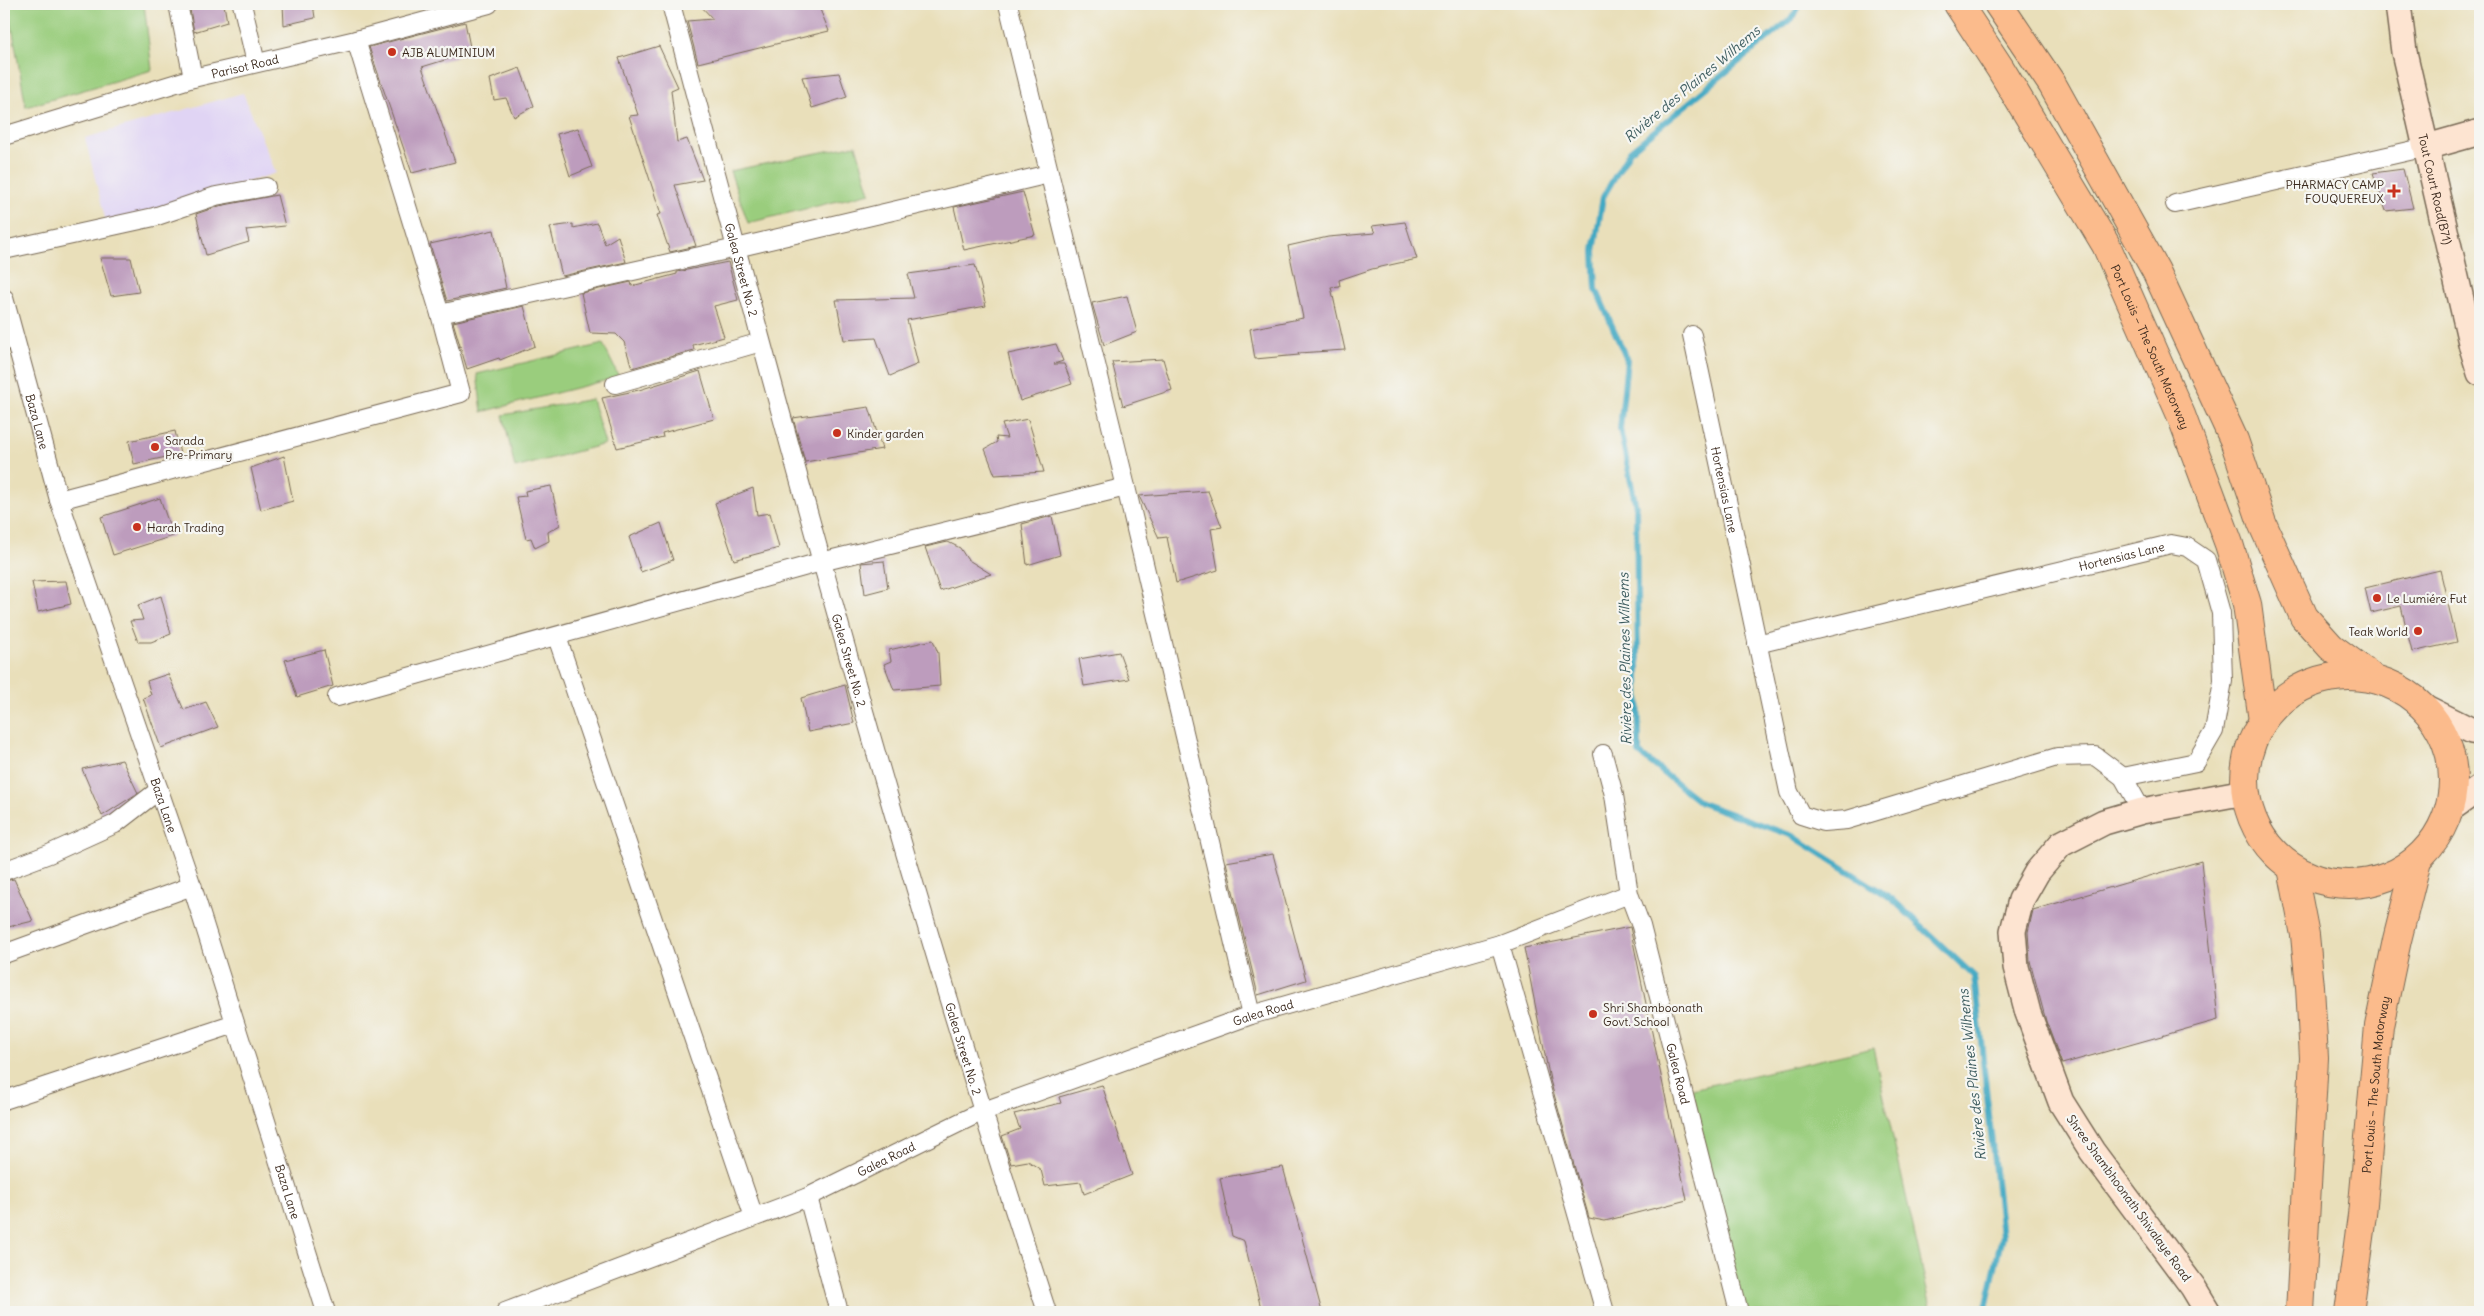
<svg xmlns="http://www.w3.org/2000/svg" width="2484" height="1316" font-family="Delius,sans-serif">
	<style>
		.built { fill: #e0d4f4 }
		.green { fill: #9acd7d; stroke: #6a7c4e }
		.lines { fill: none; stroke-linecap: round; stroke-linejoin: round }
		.stream { stroke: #43a9c3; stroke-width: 6 }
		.building { fill: #bd9cbd }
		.street-casing { stroke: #786955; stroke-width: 20 }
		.secondary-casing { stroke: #786955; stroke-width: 28 }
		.highway-casing { stroke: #786955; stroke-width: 30 }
		.street { stroke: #fff; stroke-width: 18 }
		.secondary { stroke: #fde4d1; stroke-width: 25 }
		.highway { stroke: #fbbb8c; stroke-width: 28 }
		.poi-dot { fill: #c8321e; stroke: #f6f6f2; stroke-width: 2 }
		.labels { text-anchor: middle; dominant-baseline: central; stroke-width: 4.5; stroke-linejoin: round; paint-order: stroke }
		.poi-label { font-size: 12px; fill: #3b2a1e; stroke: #f6f6f2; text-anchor: start }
		.street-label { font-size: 12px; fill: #3b2a1e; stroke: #f6f6f2 }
		.water-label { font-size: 14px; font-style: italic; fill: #3e5d60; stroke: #f6f6f2 }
	</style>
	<rect width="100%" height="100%" fill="#f6f6f2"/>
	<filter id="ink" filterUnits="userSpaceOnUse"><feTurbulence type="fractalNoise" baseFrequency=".02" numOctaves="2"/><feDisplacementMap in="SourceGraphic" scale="10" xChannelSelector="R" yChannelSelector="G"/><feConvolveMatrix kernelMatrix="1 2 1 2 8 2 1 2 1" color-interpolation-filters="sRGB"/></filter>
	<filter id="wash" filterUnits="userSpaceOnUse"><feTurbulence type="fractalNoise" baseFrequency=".0096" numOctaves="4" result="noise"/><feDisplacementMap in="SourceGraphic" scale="20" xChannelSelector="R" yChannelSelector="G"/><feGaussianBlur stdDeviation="1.12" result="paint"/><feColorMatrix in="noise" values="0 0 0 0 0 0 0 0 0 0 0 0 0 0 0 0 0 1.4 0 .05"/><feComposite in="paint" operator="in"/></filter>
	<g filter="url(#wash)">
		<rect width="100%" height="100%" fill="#e9dfba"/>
		<path class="built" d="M243,93l33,80 -169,53 -22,-88z"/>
		<path class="green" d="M8,4h136l8,66 -126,37z
			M856,145l14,48 -122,30 -18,-52z
			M603,344l16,33 -137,35 -5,-38z
			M592,399l13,45 -90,24 -12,-53z
			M1873,1048l59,264h-188l-52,-223z"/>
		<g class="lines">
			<path class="stream" d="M1801,4l-9,14 -162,133 -27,46 -9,54 2,38 31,71 -7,69 16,78 3,246 62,50 92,33 98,62 83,78 28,260 -17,76"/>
		</g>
		<g id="blocks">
			<path class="building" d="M189,4h35l3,18 -33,10z
				M283,4h30l2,14 -31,7z
				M699,4h93l1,3h26l10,24 -131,32 -11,-42 26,-2z
				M465,22l6,30 -49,15 33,95 -43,11 -43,-126z
				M659,46l19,41 -7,3 6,52 10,-3 16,41 -28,5 21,61 -26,6 -13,-37 4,-1 -32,-98 9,-1 -19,-57z
				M520,68l14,38 -20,11 -8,-19 -12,2 -4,-21z
				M839,73l8,24 -35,11 -10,-31z
				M578,128l14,39 -22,9 -13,-42z
				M2403,169l10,39 -27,3 -13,-38z
				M1023,192l12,43 -71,15 -10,-43z
				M277,195l8,31 -39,4 3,12 -43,13 -10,-41 23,-8z
				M1405,222l12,37 -45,10 -33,11 1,6 -9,1 14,63 -47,3 1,2 -44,4 -5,-30 53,-11 -15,-72 40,-9 47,-4 -3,-7z
				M597,223l8,21 13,-8 8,26 -64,14 -12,-49 23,-3v4z
				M494,230l12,58 -59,13 -17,-57z
				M100,258h31l8,34 -28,4z
				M728,262l10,38 -24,6 10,31 -31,8 1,5 -62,18 -8,-26 -8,-8 -26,-1 -9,-40 50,-11 1,4 45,-12v-2z
				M975,265l11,41 -79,14 11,44 -28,12 -14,-38 -32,2 -8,-40 78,-2 -6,-24z
				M1127,296l10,36 -33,13 -12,-42z
				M524,306l11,40 -35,14 -1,-2 -32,11 -14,-47z
				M1056,344l7,17 -9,3h10l8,20 -52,17 -12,-47z
				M1163,359l9,31 -49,16 -11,-44z
				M700,371l14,48 -52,14 1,4 -46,11 -15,-50 37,-8z
				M869,407l13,42 -77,13 -12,-44z
				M1028,419l16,53 -49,3 -10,-26 12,-7 -1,-5 11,1 -5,-14z
				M175,431l5,23 -46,10 -5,-23z
				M284,456l9,45 -32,9 -10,-42z
				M551,486l9,39 -12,7 1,9 -14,7 -4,-10 -5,1 -10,-42 10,-1 -1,-5z
				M753,488l4,27 13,-2 9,35 -45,12 -19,-57z
				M1208,491l14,36 -11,2 7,41 -42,13 -9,-46 -8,1 -20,-42z
				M160,498l13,38 -60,19 -12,-38z
				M1052,516l8,39 -33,10 -5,-41z
				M661,523l12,37 -32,12 -12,-35z
				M948,542l12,6 7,11 24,15 -51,17 -15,-44z
				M884,561l4,27 -23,6 -4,-31z
				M2440,570l17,72 -45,10 -11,-46 -30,7 -6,-25z
				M66,581l5,23 -33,8 -6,-30z
				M161,596l10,38 -20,8h-13l-8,-21 13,-1 -5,-15z
				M933,640l5,13 2,33 -46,4 -10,-26 7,-3 -2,-11z
				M324,650l9,36 -36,11 -12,-37z
				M1119,652l10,27 -45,7 -5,-27z
				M168,674l16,36 22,-8 12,25 -57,21 -18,-50 8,-3 -4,-14z
				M845,685l9,38 -46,9 -7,-34z
				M122,760l16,33 -36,23 -20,-47z
				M1273,854l33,126 -48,15 -32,-133z
				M2201,861l17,159 -156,44 -16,-43 -16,-60 -2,-29 5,-22z
				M14,879l19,42 -29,7v-47z
				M1630,927l57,273 -82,21 -16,-3 -39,-138 -26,-132z
				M1102,1085l30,90 -48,19 -3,-12 -36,4 -4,-16 -13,-9 -17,3 -9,-28 18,-7 -6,-15 47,-11 -2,-6z
				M1283,1167l39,145h-60l-18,-71 -12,-5 -12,-58z"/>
		</g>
	</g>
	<g filter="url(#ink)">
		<use href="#blocks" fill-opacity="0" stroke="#786955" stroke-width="1"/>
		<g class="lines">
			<g class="street-casing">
				<g id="street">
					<path d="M178,4l15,74"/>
					<path d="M242,4l14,59"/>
					<path id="s1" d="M671,4c116,438 235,877 376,1308"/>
					<path d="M1008,4l118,483 125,528"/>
					<path id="s2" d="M4,136l189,-58 163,-38 133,-36"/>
					<path d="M2175,204l252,-57"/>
					<path d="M4,250l150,-33 62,-21 50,-9"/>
					<path id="s3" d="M4,298l55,202 133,386 134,426"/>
					<path d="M440,314l296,-66 313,-74"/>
					<path id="s4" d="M1692,335l97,457 12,23 22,7 24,-2 210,-63 38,-1 28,21 19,34"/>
					<path d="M615,384l146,-42"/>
					<path d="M59,500l402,-107 -21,-79 -84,-274"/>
					<path d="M557,637l197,580"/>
					<path id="s5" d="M1757,644l414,-100 16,3 19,13 15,53 2,68 -9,50 -18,31 -73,15"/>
					<path d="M337,697l484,-135 305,-75"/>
					<path id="s6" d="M1603,754l11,41 15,99 12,32 98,386"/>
					<path d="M4,871l45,-17 66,-30 44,-34"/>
					<path d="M1500,944l105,368"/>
					<path d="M4,954l188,-68 1,1"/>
					<path d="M4,1100l231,-76"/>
					<path d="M808,1197l31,115"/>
					<path id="s7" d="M505,1312l303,-115 173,-85 270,-97 249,-71 129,-50"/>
				</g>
			</g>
			<g class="secondary-casing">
				<g id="secondary">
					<path id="s8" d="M2398,4l6,48 68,295 8,26"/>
					<path d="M2427,147l53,-15"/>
					<path d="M2424,707l48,24 8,1"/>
					<path d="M2450,809l30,-21"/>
					<path d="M2208,1312l-15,-25 -101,-136 -31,-49 -33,-89 -12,-46 -3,-36 8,-31 16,-28 24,-28 43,-22 38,-11 103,-19"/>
				</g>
			</g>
			<g class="highway-casing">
				<g id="highway">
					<path id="s9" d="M1958,4l42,64 106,177 75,170 48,129 18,60 16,117"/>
					<path d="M1998,4l54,80 104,187 78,169 28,83 42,94 27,30 42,31"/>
					<circle cx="2349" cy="780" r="104"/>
					<path d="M2292,868l13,67 5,52 4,71 -14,254"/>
					<path id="s10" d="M2349,1312l13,-97 17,-189 18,-86 20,-80"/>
				</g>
			</g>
			<use href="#street" class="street"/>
			<use href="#secondary" class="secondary"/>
			<use href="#highway" class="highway"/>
		</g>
	</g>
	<g class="poi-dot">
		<circle cx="392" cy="52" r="5"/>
		<path d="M2391.5 183.5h5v5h5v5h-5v5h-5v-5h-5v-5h5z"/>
		<circle cx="837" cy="433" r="5"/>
		<circle cx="155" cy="447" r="5"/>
		<circle cx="137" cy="527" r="5"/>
		<circle cx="2377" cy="598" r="5"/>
		<circle cx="2418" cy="631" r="5"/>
		<circle cx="1593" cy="1014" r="5"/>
	</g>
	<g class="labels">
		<g class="poi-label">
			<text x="402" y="52">AJB ALUMINIUM</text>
			<text x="2384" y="184" text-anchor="end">PHARMACY CAMP<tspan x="2384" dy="14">FOUQUEREUX</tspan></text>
			<text x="847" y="433">Kinder garden</text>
			<text x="165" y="440">Sarada<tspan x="165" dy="14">Pre-Primary</tspan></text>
			<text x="147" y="527">Harah Trading</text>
			<text x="2387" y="598">Le Lumiére Fut</text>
			<text x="2408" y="631" text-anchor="end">Teak World</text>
			<text x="1603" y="1007">Shri Shamboonath<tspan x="1603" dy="14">Govt. School</tspan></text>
		</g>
		<g class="street-label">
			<text stroke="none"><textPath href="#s2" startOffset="251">Parisot Road</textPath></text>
			<text stroke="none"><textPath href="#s8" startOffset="189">Tout Court Road(B71)</textPath></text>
			<text stroke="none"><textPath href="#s1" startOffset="275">Galea Street No. 2</textPath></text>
			<text stroke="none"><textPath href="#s9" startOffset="394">Port Louis – The South Motorway</textPath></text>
			<text stroke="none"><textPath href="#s3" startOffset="128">Baza Lane</textPath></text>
			<text stroke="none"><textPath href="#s4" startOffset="158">Hortensias Lane</textPath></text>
			<text stroke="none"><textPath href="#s5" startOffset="375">Hortensias Lane</textPath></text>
			<text stroke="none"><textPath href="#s1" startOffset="680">Galea Street No. 2</textPath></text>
			<text stroke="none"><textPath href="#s3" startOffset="532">Baza Lane</textPath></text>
			<text stroke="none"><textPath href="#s7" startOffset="816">Galea Road</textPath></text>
			<text stroke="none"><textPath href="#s1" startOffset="1085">Galea Street No. 2</textPath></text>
			<text stroke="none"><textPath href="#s6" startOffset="329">Galea Road</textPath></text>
			<text stroke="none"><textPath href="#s10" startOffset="229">Port Louis – The South Motorway</textPath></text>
			<text stroke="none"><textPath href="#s7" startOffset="411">Galea Road</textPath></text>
			<text stroke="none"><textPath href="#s3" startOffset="938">Baza Lane</textPath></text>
			<text transform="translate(2129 1198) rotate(54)">Shree Shambhoonath Shivalaye Road</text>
		</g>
		<g class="water-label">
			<text transform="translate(1692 84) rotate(-40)">Rivière des Plaines Wilhems</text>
			<text transform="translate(1625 659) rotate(-91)">Rivière des Plaines Wilhems</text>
			<text transform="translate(1972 1075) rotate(-96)">Rivière des Plaines Wilhems</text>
		</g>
	</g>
	<rect width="2484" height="1316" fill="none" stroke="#f6f6f2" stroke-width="20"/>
</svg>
